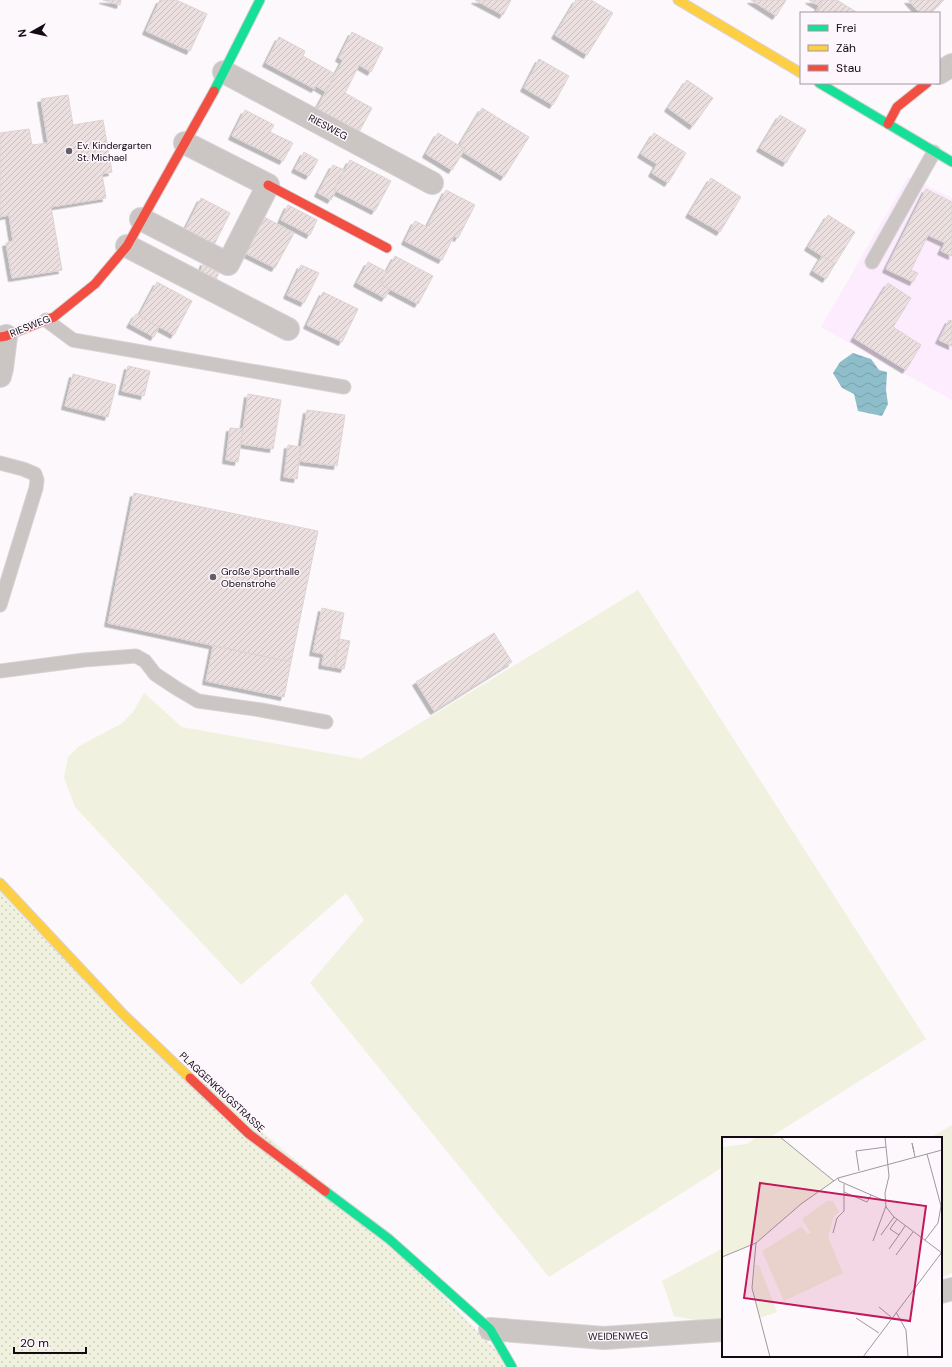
<svg xmlns="http://www.w3.org/2000/svg" width="952" height="1367" font-family="'DM Sans',sans-serif">
	<style>
		.built { fill: #fcecfd }
		.grass { fill: url(#grass-dots) }
		.garden { fill: #f0f2df }
		.water { fill: url(#water-waves) }
		.building { fill: url(#building-hatch); stroke: #ddd4d4; filter: url(#shadow) }
		.lines { fill: none; stroke-linecap: round; stroke-linejoin: round }
		.lane-casing { stroke: #d6d3d6; stroke-width: 15 }
		.street-casing { stroke: #d6d3d6; stroke-width: 24 }
		.fast-casing { stroke: #d6d3d6; stroke-width: 11 }
		.slow-casing { stroke: #d6d3d6; stroke-width: 11 }
		.jam-casing { stroke: #d6d3d6; stroke-width: 11 }
		.lane { stroke: #cbc5c3; stroke-width: 13 }
		.street { stroke: #cbc5c3; stroke-width: 22 }
		.fast { stroke: #16e098; stroke-width: 9 }
		.slow { stroke: #ffcf43; stroke-width: 9 }
		.jam { stroke: #f24e42; stroke-width: 9 }
		.poi-dot { fill: #655d65; stroke: #fdf7fd; stroke-width: 1.5 }
		.labels { text-anchor: middle; dominant-baseline: central; stroke-width: 3; stroke-linejoin: round; paint-order: stroke }
		.street-label { font-size: 10px; fill: #130a14; stroke: #fdf7fd }
		.poi-label { font-size: 10px; fill: #130a14; stroke: #fdf7fd; text-anchor: start }
		.inset-road { fill: none; stroke: #9f999f; stroke-width: 1 }
		.view { fill: #c2185b; fill-opacity: 0.15; stroke: #c2185b; stroke-width: 2 }
		.inset-edge { fill: none; stroke: #130a14; stroke-width: 2 }
	</style>
	<defs>
		<pattern id="grass-dots" width="8" height="8" patternUnits="userSpaceOnUse"><rect width="8" height="8" fill="#f0f2df"/><path d="M2 2h.1M6 6h.1" fill="none" stroke="#cdcebe" stroke-width="1.8" stroke-linecap="round"/></pattern>
		<pattern id="water-waves" width="16" height="10" patternUnits="userSpaceOnUse"><rect width="16" height="10" fill="#8fbecb"/><path d="M0 5q4-4 8 0t8 0" fill="none" stroke="#7aa2ad"/></pattern>
		<pattern id="building-hatch" width="6" height="6" patternUnits="userSpaceOnUse"><rect width="6" height="6" fill="#ecdfdf"/><path d="M-1 1l2-2M0 6l6-6M5 7l2-2" fill="none" stroke="#cabebe"/></pattern>
		<filter id="shadow"><feDropShadow dx="-3.5" dy="3.5" stdDeviation="0" flood-color="#0004"/></filter>
	</defs>
	<rect width="100%" height="100%" fill="#fcf8fc"/>
	<path class="built" d="M908,177l44,21v202l-131,-73z"/>
	<path class="grass" d="M0,883l124,132 265,224 123,128h-512z"/>
	<path class="garden" d="M638,590l288,449 -157,99h-46v29l-174,110 -239,-294 54,-63 -18,-27 -105,92 -166,-178 -11,-29 4,-21 11,-11 42,-22 12,-12 11,-19 38,34 179,32z
		M952,1125v148l-11,5v-140h-11z
		M723,1248v73l-17,1 -32,-6 -12,-35z"/>
	<path class="water" d="M853,353l18,6 8,11 8,2 -1,18 2,14 -6,12 -24,-5 -4,-17 -12,-6 -9,-15 7,-11z"/>
	<path class="building" d="M103,0h18l-1,5z
		M160,0h16l31,14 -17,37 -44,-20z
		M475,0h36l-8,15z
		M576,0h15l22,13 -26,42 -32,-20z
		M751,0h35l-10,16z
		M809,0h14l-4,6z
		M823,0h14l21,13h-43z
		M908,0h36l-14,13h-10z
		M352,32l31,16 -12,24 -12,-7 -14,28 27,15 -13,24 -43,-22 27,-50 -4,-2z
		M279,37l26,14 -2,5 32,18 -9,18 -10,-6 -1,3 -49,-26z
		M539,59l30,17 -16,29 -29,-17z
		M687,80l26,18 -20,28 -25,-18z
		M68,95l5,30 30,-5 9,52 -10,2 4,24 -55,9 11,63 -50,8 -6,-35 7,-2 -4,-26 -9,2v-84l29,-4 3,16 16,-2 -7,-44z
		M482,108l47,29 -25,40 -41,-25 2,-3 -6,-3z
		M245,110l29,15 -4,7 23,11 -10,18 -51,-25z
		M780,115l26,15 -20,33 -26,-15z
		M438,133l27,16 -13,21 -26,-16z
		M654,133l32,20 -18,30 -16,-10 5,-9 -16,-10z
		M304,152l14,8 -9,16 -14,-7z
		M350,160l41,21 -16,30 -41,-21z
		M333,165l11,5 -10,20h2l-5,10 -13,-7z
		M711,178l30,19 -21,35 -31,-18z
		M926,189l26,13v54l-11,-5 4,-8 -17,-8 -17,35 7,3 -5,9 -27,-13z
		M446,190l29,15 -17,33 -4,-2 -12,24 -37,-19 10,-20 12,6z
		M201,198l29,15 -18,36 -29,-15z
		M288,205l29,15 -7,15 -29,-15z
		M828,215l27,17 -20,32 -27,-17z
		M264,217l30,16 -19,35 -30,-15z
		M395,256l38,20 -15,28 -38,-20z
		M822,256l13,8 -9,15 -13,-8z
		M204,262l16,7 -4,11 -16,-7z
		M368,262l19,10 -7,12 10,5 -5,9 -28,-15z
		M301,265l18,8 -15,30 -17,-8z
		M157,282l35,19 -18,34 -35,-19z
		M888,283l23,15 -18,29 28,18 -15,25 -52,-32z
		M323,292l35,17 -16,33 -35,-17z
		M136,314l23,13 -5,10 -24,-13z
		M949,320l3,1v25l-13,-6z
		M128,366l22,5 -6,25 -22,-5z
		M73,374l43,11 -8,32 -43,-11z
		M248,394l33,6 -8,49 -32,-5z
		M307,410l38,5 -8,51 -38,-5z
		M230,428l13,1 -5,33 -12,-2z
		M288,445l13,2 -4,32 -13,-2z
		M134,493l184,38 -27,131 -183,-39z
		M322,608l22,5 -10,54 -12,-2 2,-11 -11,-2z
		M494,633l18,29 -78,49 -18,-29z
		M339,639l11,2 -6,28 -10,-2z
		M213,646l78,16 -7,35 -78,-16z"/>
	<g class="lines">
		<g class="lane-casing">
			<path id="lane" d="M872,262l62,-110
				M46,320l27,20 271,47
				M0,463l23,6 12,5 2,6 -1,8 -36,117
				M0,671l84,-11 52,-4 9,5 10,13 21,14 22,13 63,9 65,12"/>
		</g>
		<g class="street-casing">
			<path id="street" d="M224,72l208,111
				M939,73l13,-8
				M141,219l87,45 40,-79 -83,-42
				M127,246l161,83
				M0,376l2,-8 4,-32
				M941,1292l11,-3
				M490,1329l114,9 119,-8"/>
		</g>
		<g class="fast-casing">
			<path id="fast" d="M819,83l133,79
				M214,91l46,-91
				M325,1191l64,48 101,90 22,38"/>
		</g>
		<g class="slow-casing">
			<path id="slow" d="M678,0l123,73
				M0,883l124,132 66,63"/>
		</g>
		<g class="jam-casing">
			<path id="jam" d="M888,124l9,-17 30,-24
				M268,185l119,63
				M0,337l6,-1 48,-19 41,-33 32,-38 87,-155
				M190,1078l59,56 76,57"/>
		</g>
		<use href="#lane" class="lane"/>
		<use href="#street" class="street"/>
		<use href="#fast" class="fast"/>
		<use href="#slow" class="slow"/>
		<use href="#jam" class="jam"/>
	</g>
	<g class="poi-dot">
		<circle cx="69" cy="151" r="4"/>
		<circle cx="213" cy="577" r="4"/>
	</g>
	<g class="labels">
		<g class="street-label">
			<text transform="translate(328 127) rotate(28)">RIESWEG</text>
			<text transform="translate(30 326) rotate(-22)">RIESWEG</text>
			<text transform="translate(222 1092) rotate(43)">PLAGGENKRUGSTRASSE</text>
			<text transform="translate(618 1336) rotate(-1)">WEIDENWEG</text>
		</g>
		<g class="poi-label">
			<text x="77" y="145">Ev. Kindergarten<tspan x="77" dy="12">St. Michael</tspan></text>
			<text x="221" y="571">Große Sporthalle<tspan x="221" dy="12">Obenstrohe</tspan></text>
		</g>
	</g>
	<g transform="translate(722 1137)">
		<rect width="220" height="220" fill="#fcf8fc"/>
		<path d="M35,0h23l54,44 -33,23 -45,39 -34,14v-110l25,-3z" fill="#f0f2df"/>
		<path d="M105,64h6l6,11 -5,4 -6,21 15,36 -59,28 -22,-50 39,-24 7,7 3,-1 -9,-14zM33,128h4l18,47 -17,6 -7,-30z" fill="#f0f2df"/>
		<path class="inset-road" d="M58,0l54,44M163,0l4,39 -4,17 1,14 8,10 48,36M192,15l-2,-9 3,14M137,34l-3,-20 30,-4M116,41l1,3 46,20M122,55l23,10 4,-7M175,82l-7,10 9,6 6,-9M111,96l4,-15 7,-7v-27M159,98l13,-18M203,103l13,-17 3,-17 -14,-52M151,104l13,-35M34,106l-4,45 18,69M167,112l10,-14M174,118l17,-23M0,120l34,-14 45,-39 37,-26 104,-28M157,170l12,10M174,175l10,18 2,27M134,181l23,15M141,220l79,-105"/>
		<path class="view" d="M38,46l166,23 -16,115 -166,-23z"/>
		<rect width="220" height="220" class="inset-edge"/>
	</g>
	<rect x="800" y="12" width="140" height="72" fill="#fdf7fd" stroke="#9f98a0"/>
	<rect x="808" y="25" width="20" height="6" fill="#16e098" stroke="#9f98a0"/>
	<text x="836" y="32" font-size="12" fill="#130a14">Frei</text>
	<rect x="808" y="45" width="20" height="6" fill="#ffcf43" stroke="#9f98a0"/>
	<text x="836" y="52" font-size="12" fill="#130a14">Zäh</text>
	<rect x="808" y="65" width="20" height="6" fill="#f24e42" stroke="#9f98a0"/>
	<text x="836" y="72" font-size="12" fill="#130a14">Stau</text>
	<g transform="translate(32 32) rotate(262)" stroke="#fdf7fd" stroke-width="3" paint-order="stroke">
	<path d="M0-3L7 15L0 10L-7 15Z" fill="#130a14"/>
	<text y="-6" font-size="11" font-weight="bold" text-anchor="middle" fill="#130a14">N</text>
	</g>
	<path d="M14 1347v6h72v-6" fill="none" stroke="#130a14" stroke-width="2"/>
	<text x="20" y="1347" font-size="12" fill="#130a14" stroke="#fdf7fd" stroke-width="3" paint-order="stroke">20 m</text>
</svg>
